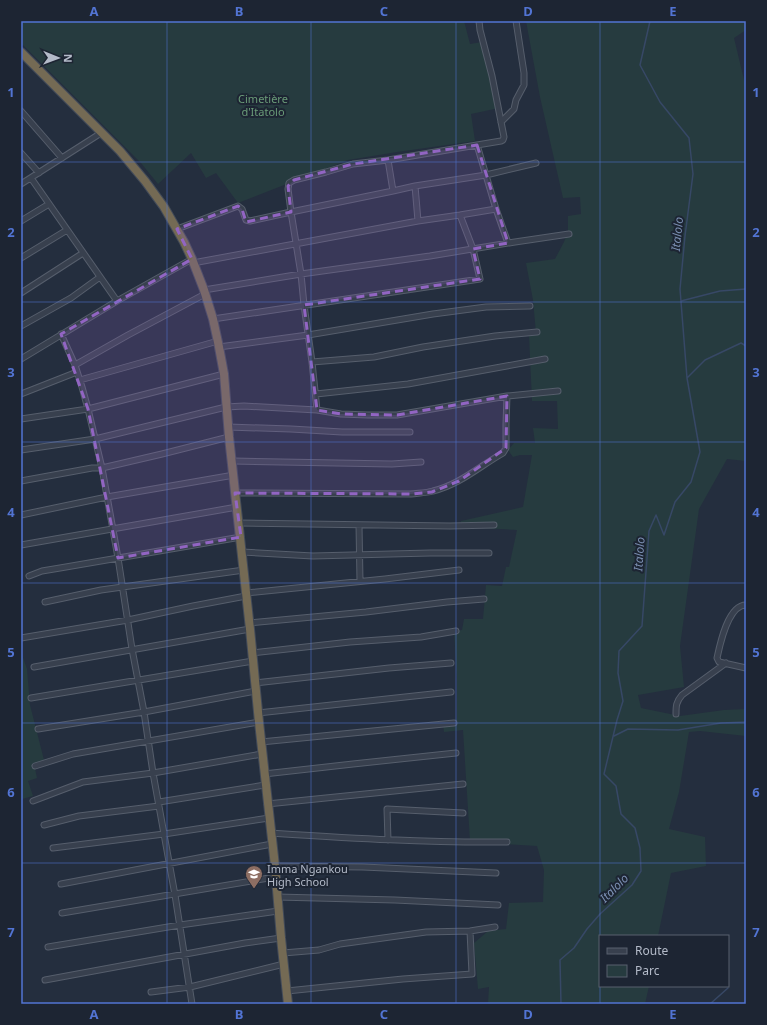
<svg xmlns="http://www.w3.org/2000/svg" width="767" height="1025" font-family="'Noto Sans',sans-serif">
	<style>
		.green { fill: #263b3f }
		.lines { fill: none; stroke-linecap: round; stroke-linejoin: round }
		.stream { stroke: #374866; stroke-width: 1.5 }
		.minor-casing { stroke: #565e6c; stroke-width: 7 }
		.highway-casing { stroke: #434b59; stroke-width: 10 }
		.minor { stroke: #38404e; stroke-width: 5 }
		.highway { stroke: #746a54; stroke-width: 8 }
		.marked { fill: #9265c3; fill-opacity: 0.2; stroke: #9265c3; stroke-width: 3; stroke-dasharray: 8 5; stroke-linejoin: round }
		.grid { fill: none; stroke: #5274d3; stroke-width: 1; stroke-opacity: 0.55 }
		.labels { text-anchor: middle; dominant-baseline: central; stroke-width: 4; stroke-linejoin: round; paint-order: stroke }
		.park-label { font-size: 11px; fill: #6a9b78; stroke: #1d2533 }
		.poi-label { font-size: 11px; fill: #b4bbc9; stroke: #1d2533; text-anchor: start }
		.water-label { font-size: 12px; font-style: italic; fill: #7b8fb2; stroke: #1d2533 }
		.neatline { fill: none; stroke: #5274d3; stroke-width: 1.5 }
		.grid-label { font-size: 13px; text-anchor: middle; font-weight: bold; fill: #5274d3 }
	</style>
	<rect width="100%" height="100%" fill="#242e3e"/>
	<path class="green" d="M21,21h443l6,23 12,-2 17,66 -28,6 4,27 -78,11 -49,8 -110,43 -22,-30 -10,5 -15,-25 -33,31 -17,-21 -120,-120z
		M526,21h220v9l-12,8 12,50v373l-19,-2 -28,50 -19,137 4,41 -46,8 3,13 39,8 44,-6 22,-1v27l-46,-5 -11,1 -10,60 -10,37 36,8 1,29 -35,7 -13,63h-58v50h49l-4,18h-157l1,-17 -11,2 -4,-46 14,-12 18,-2 3,-26 34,-1 1,-32 -7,-24 -51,-3 -16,-2 -7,-111 -19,2 -1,-8 14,-5v-41l-3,-47 8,-1 2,-11h19l3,-34 16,1 4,-19h3l8,-37 -37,-2 -20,1 1,-8 62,-14 9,-52h-12l-7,2 -5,-7 6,-7h21l-2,-15 25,1 -1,-28h-25l-3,-66 7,-2 -3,-33 -7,-37 29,-4 9,-17 4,-11v-15l13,-2 -1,-17 -17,1 -23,-101z
		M21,652l6,17 3,36 14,55 -10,4 3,14 -9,3 5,15 -11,3 -1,3z"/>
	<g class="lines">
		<path class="stream" d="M681,301l39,-10 26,-2
			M687,378l18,-18 36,-17 5,3
			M614,736l14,-7 50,1 43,-7 25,-1
			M561,1004l-1,-44 14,-12 13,-19 13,-15 32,-29 9,-14 -1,-23 -5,-20 -14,-14 -5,-28 -12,-12 13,-54 6,-19 -5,-28 1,-22 23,-25 7,-95 7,-16 8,20 11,-33 16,-20 9,-30 -13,-74 -7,-89 5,-53 8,-62 -4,-36 -29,-36 -20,-37 10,-44
			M710,1004l18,-16"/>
		<g class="minor-casing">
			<path id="minor" d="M479,21l1,9 12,46 12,61 -1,3 -2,1 -24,4 19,64 12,34
				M21,111l41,47
				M501,122l13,-13 2,-9 8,-15v-12l-8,-52
				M21,153l18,20
				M388,160l5,31
				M31,178l86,123
				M21,184l80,-51
				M415,186l3,35
				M21,221l28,-17
				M177,229l61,-23 4,3 4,11 4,1 41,-9 102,-21 22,-5 71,-11 50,-12
				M21,258l46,-28
				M193,263l225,-42 42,-6 36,-6
				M204,290l97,-16 129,-18 85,-14 54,-8
				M21,293l62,-40
				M213,319l267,-40 -7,-30 -13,-34
				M21,326l50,-28 29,-21
				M61,334l14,31 7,22 6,22 14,59 16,90 14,91 12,63 9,61 22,122 17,109
				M219,347l89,-12 125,-21 53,-7 44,-1
				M21,359l96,-58 75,-42
				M312,362l62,-5 49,-10 72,-11 42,-4
				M75,365l53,-30 77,-41
				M80,380l138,-39
				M21,394l56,-22
				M316,394l92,-10 137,-25
				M317,410l-5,-48 -8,-57 -3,-31 -10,-62 -3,-23 1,-6 5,-3 32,-8 27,-8 35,-4 89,-15
				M21,419l67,-10 136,-35
				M228,427l63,2 51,3h68
				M21,450l74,-11 131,-32 18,-1 73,4 24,4 27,1h29l110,-19 51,-5
				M233,461l159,3 29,-2
				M21,481l71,-13h10l60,-14 67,-17
				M235,493l176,1c7,-1 15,-1 22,-3 26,-6 47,-25 70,-38l3,-5v-24l1,-28
				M21,515l86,-18 127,-22
				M239,523l211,3 44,-1
				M359,525l1,56
				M21,545l216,-38
				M242,552l71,4 117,-3h59
				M29,576l13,-5 18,-3 181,-31
				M246,593l139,-14 74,-9
				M45,602l56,-12 143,-20
				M746,605c-18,0 -26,39 -29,53l2,4 27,6
				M249,623l117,-11 81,-10 37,-3
				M21,638l107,-18 65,-14 53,-10
				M252,653l98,-11 71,-5 35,-6
				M34,667l216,-38
				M255,683l134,-15 62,-5
				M31,698l222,-37
				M258,713l193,-21
				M676,714c0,-8 0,-12 6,-19l44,-32
				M38,729l106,-17 112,-21
				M261,742l193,-19
				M35,766l38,-12 186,-32
				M264,774l89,-10 103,-11
				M33,801l50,-19 70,-9 109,-19
				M159,802l106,-17
				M267,804l196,-20
				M44,825l35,-9 80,-10
				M271,833c79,5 157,10 236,9
				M388,840l-1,-31 76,4
				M53,848l111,-14 105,-16
				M275,866l88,1 133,6
				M61,884l211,-40
				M277,897l118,3 103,5
				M62,913l213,-36
				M48,947l132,-22 98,-14
				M283,953l36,-3 21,-6 86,-12 44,-1 25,-4
				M45,980l200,-37 36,-5
				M287,991l116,-12 69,-5 -2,-43
				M151,992l39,-5 94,-23"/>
		</g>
		<g class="highway-casing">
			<path id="highway" d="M21,52l99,99 25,30 19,26 20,35 8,17 12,31 9,29 6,28 5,27 5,63 21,192 9,93 16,144 6,72 7,66"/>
		</g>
		<use href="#minor" class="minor"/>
		<use href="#highway" class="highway"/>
	</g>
	<path class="marked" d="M477,145l31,98 -35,6 7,30 -176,26 13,105 24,4 56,1 110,-19 -1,52 -47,33 -27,11 -21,2 -176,-1 6,44 -123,21 -30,-149 -27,-75 131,-75 -15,-30 61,-23 4,3 4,13 45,-10 -3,-26 6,-6 59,-16z"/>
	<path class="grid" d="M167,21v983M311,21v983M456,21v983M600,21v915M21,162h725M21,302h725M21,442h725M21,583h725M21,723h725M21,863h725M600,986v18"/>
	<defs>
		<g id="university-pin" transform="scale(0.9)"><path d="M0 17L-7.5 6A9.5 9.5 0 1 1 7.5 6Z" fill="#8d6e63" stroke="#1d2533"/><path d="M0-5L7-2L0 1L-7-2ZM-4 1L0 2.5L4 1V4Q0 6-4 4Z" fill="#fff"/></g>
	</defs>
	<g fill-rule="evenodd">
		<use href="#university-pin" x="254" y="874"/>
	</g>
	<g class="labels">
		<g class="park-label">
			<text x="263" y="98">Cimetière<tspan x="263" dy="13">d'Itatolo</tspan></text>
		</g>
		<g class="poi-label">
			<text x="267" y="868">Imma Ngankou<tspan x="267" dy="13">High School</tspan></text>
		</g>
		<g class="water-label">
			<text transform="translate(677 234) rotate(-84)">Italolo</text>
			<text transform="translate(639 554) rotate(-86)">Italolo</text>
			<text transform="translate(614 888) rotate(-45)">Italolo</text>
		</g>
	</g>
	<rect width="767" height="1025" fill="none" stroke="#1d2533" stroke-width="44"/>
	<rect x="599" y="935" width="130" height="52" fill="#1d2533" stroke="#59616f"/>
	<rect x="607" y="948" width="20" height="6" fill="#38404e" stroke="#59616f"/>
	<text x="635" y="955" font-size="12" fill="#b4bbc9">Route</text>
	<rect x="607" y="965" width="20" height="12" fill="#263b3f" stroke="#59616f"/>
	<text x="635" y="975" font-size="12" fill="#b4bbc9">Parc</text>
	<g transform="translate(58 58) rotate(91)" stroke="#1d2533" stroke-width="3" paint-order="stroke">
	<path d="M0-3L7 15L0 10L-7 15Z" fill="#b4bbc9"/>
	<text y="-6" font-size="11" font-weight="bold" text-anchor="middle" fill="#b4bbc9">N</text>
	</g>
	<rect x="22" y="22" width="723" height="981" class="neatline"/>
	<g class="grid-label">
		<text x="94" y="16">A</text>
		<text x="239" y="16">B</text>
		<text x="384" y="16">C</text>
		<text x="528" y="16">D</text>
		<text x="673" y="16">E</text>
		<text x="11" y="97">1</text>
		<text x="756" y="97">1</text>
		<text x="11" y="237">2</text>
		<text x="756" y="237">2</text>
		<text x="11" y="377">3</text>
		<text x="756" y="377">3</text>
		<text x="11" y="517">4</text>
		<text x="756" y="517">4</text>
		<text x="11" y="657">5</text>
		<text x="756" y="657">5</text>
		<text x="11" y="797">6</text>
		<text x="756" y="797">6</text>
		<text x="11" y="937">7</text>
		<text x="756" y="937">7</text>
		<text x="94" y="1019">A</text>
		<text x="239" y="1019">B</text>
		<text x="384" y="1019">C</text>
		<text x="528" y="1019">D</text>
		<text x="673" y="1019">E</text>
	</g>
</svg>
